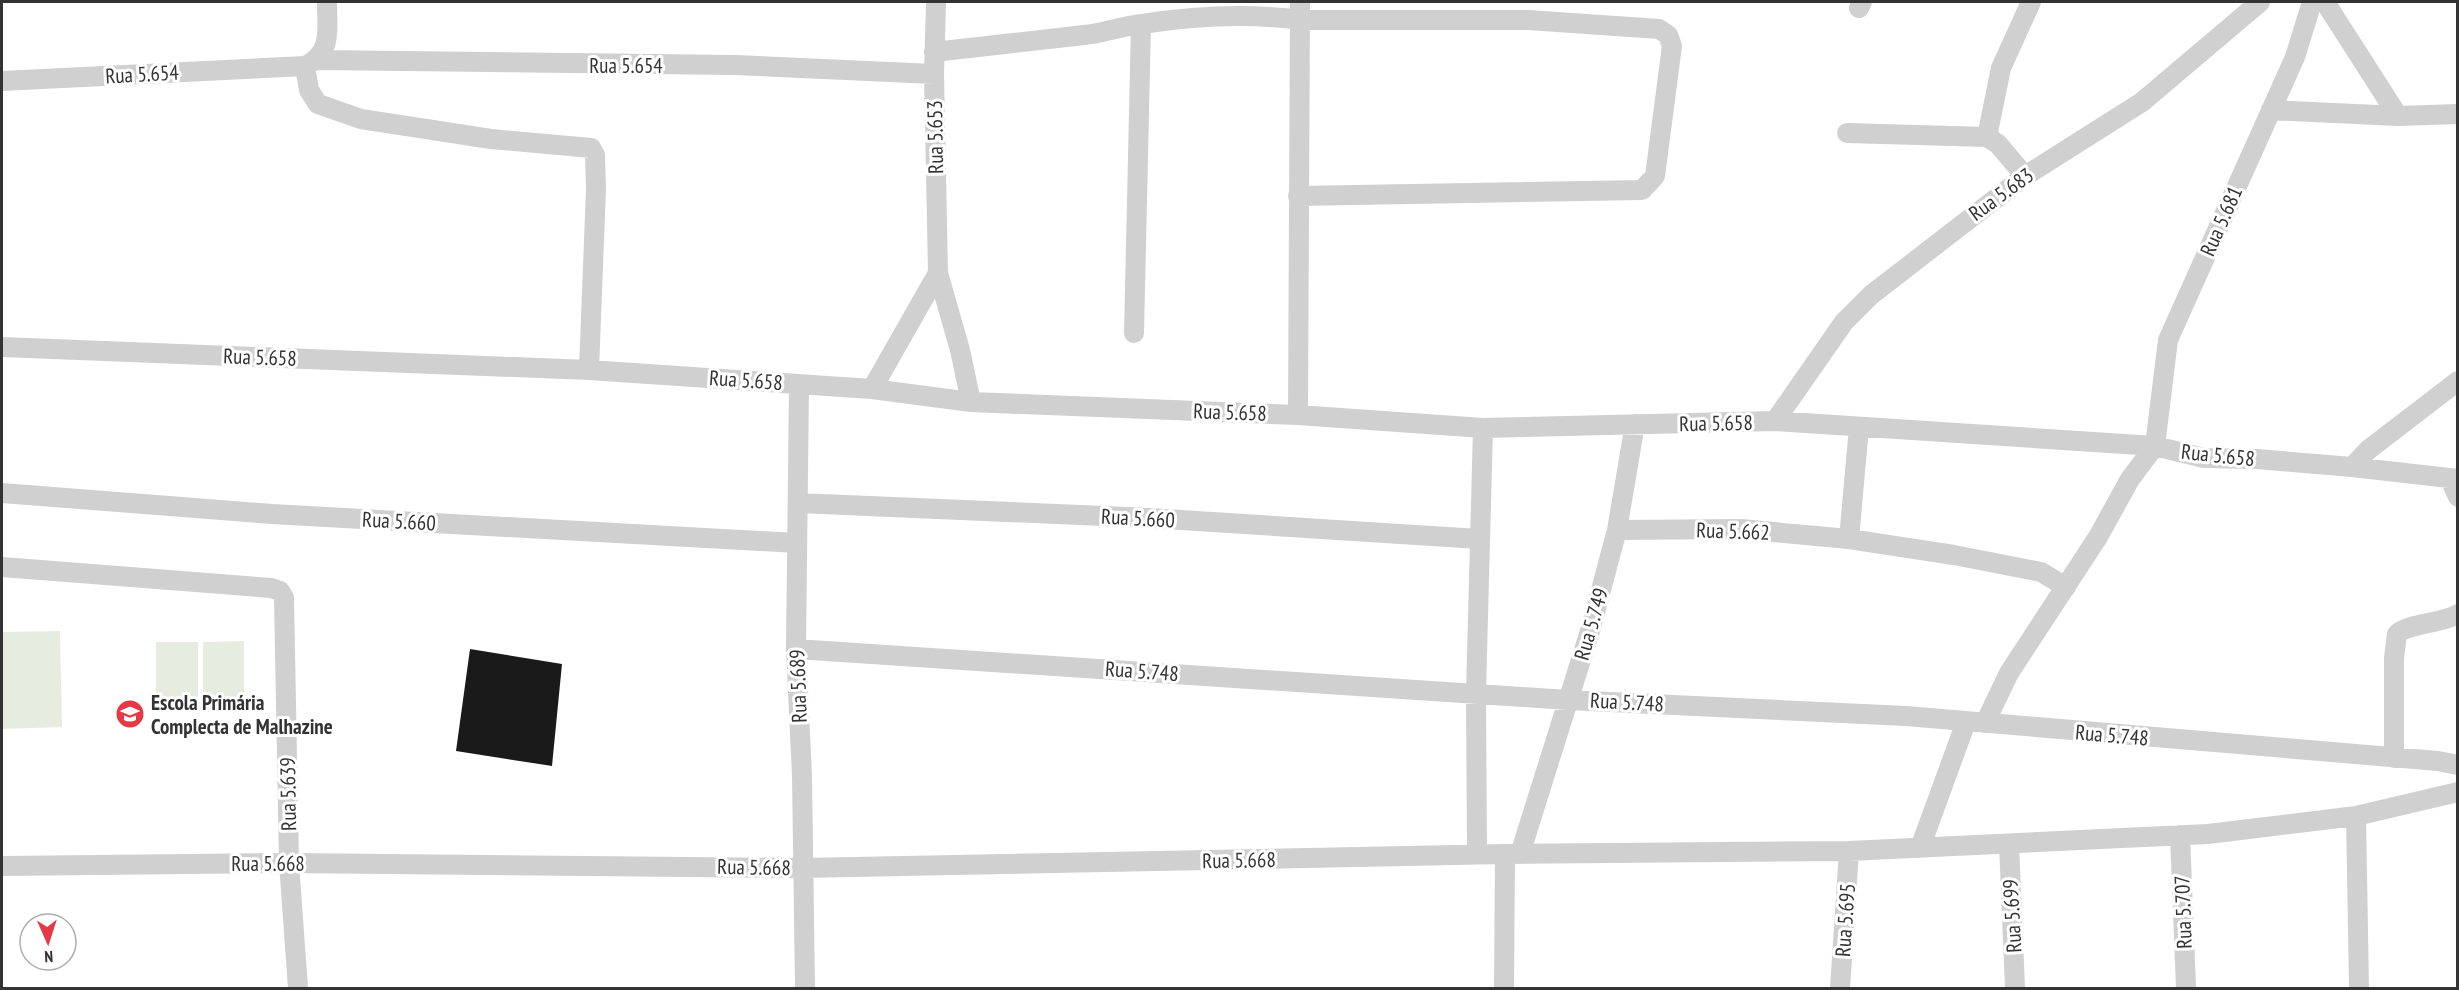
<svg xmlns="http://www.w3.org/2000/svg" width="2459" height="990" font-family="'PT Sans Narrow',sans-serif">
	<style>
		.green { fill: #e6ecdf }
		.building { fill: #1a1a1a }
		.lines { fill: none; stroke-linecap: round; stroke-linejoin: round }
		.minor { stroke: #d0d0d0; stroke-width: 20 }
		.labels { text-anchor: middle; dominant-baseline: central; stroke-width: 6; stroke-linejoin: round; paint-order: stroke }
		.street-label { font-size: 21px; fill: #333; stroke: #fff }
		.poi-label { font-size: 21px; font-weight: bold; fill: #333; stroke: #fff; text-anchor: start }
	</style>
	<rect width="100%" height="100%" fill="#fff"/>
	<path class="green" d="M60,631l2,96 -60,2v-97z
		M244,641v71h-41v-70z
		M156,642h42v68l-42,1z"/>
	<path class="building" d="M470,649l92,15 -10,102 -96,-15z"/>
	<g class="lines">
		<path class="minor" d="M936,2l-2,72 4,199 22,77 11,52
			M2325,2l73,114
			M1859,8l3,-6
			M934,52c50,-6 100,-11 150,-17 19,-2 38,-9 58,-11 52,-8 106,-11 159,-4h227l131,9 9,6 4,11 -17,130 -13,14 -344,6
			M317,60l418,5 199,9
			M305,66l4,24 9,14 43,15 130,20 100,9 4,7 1,34 -7,181
			M2,81l303,-15c28,-13 22,-37 22,-64
			M2271,110l127,6 60,-2
			M1847,133l140,4 11,7 27,32
			M1987,137l14,-69 30,-66
			M1134,333l7,-309
			M2,347l587,23 283,19 99,13 327,13 185,13 292,-7 380,25 49,12 53,1 95,8 106,12
			M799,384l-3,265 6,127 3,212
			M872,389l66,-116
			M1298,415l2,-413
			M1775,421l69,-99 27,-27 154,-119 117,-74 118,-100
			M2352,467l16,-17 90,-69
			M2450,479l8,18
			M2,493l270,21 525,29
			M798,503l352,15 329,21
			M1617,530l124,-1 108,10 105,16 87,17 25,15
			M1849,539l10,-112
			M2,567l269,21 9,3 4,7 5,265 9,125
			M796,649l772,51 338,16 532,45 20,4
			M1985,723l24,-50 89,-136 32,-58 25,-33 13,-106 127,-283 17,-55
			M2394,758v-100l3,-24c11,-11 44,-10 61,-20
			M2356,816l3,172
			M2180,835l6,153
			M2009,844l6,144
			M1920,848l46,-126
			M1520,854l70,-223 27,-101 18,-106
			M1477,855l-1,-162 7,-265
			M2,866l287,-3 513,5 703,-14 344,-3 359,-17 148,-18 102,-24
			M1504,988l1,-134
			M1840,988l9,-137"/>
	</g>
	<defs>
		<g id="school-disc" transform="scale(1.5)"><circle r="9.5" fill="#e63946" stroke="#fff"/><path d="M0-5L7-2L0 1L-7-2ZM-4 1L0 2.5L4 1V4Q0 6-4 4Z" fill="#fff"/></g>
	</defs>
	<g fill-rule="evenodd">
		<use href="#school-disc" x="130" y="714"/>
	</g>
	<g class="labels">
		<g class="street-label">
			<text x="626" y="65">Rua 5.654</text>
			<text transform="translate(142 74) rotate(-3)">Rua 5.654</text>
			<text transform="translate(935 137) rotate(-91)">Rua 5.653</text>
			<text transform="translate(2001 194) rotate(-36)">Rua 5.683</text>
			<text transform="translate(2221 221) rotate(-66)">Rua 5.681</text>
			<text transform="translate(260 357) rotate(2)">Rua 5.658</text>
			<text transform="translate(746 380) rotate(4)">Rua 5.658</text>
			<text transform="translate(1230 412) rotate(2)">Rua 5.658</text>
			<text transform="translate(1716 423) rotate(-1)">Rua 5.658</text>
			<text transform="translate(2218 455) rotate(6)">Rua 5.658</text>
			<text transform="translate(1138 518) rotate(3)">Rua 5.660</text>
			<text transform="translate(399 521) rotate(3)">Rua 5.660</text>
			<text transform="translate(1733 531) rotate(2)">Rua 5.662</text>
			<text transform="translate(1591 624) rotate(-74)">Rua 5.749</text>
			<text transform="translate(1142 671) rotate(4)">Rua 5.748</text>
			<text transform="translate(798 686) rotate(-92)">Rua 5.689</text>
			<text transform="translate(1627 702) rotate(3)">Rua 5.748</text>
			<text transform="translate(2112 735) rotate(5)">Rua 5.748</text>
			<text transform="translate(288 794) rotate(-91)">Rua 5.639</text>
			<text transform="translate(1239 860) rotate(-1)">Rua 5.668</text>
			<text x="268" y="863">Rua 5.668</text>
			<text transform="translate(754 867) rotate(1)">Rua 5.668</text>
			<text transform="translate(2183 912) rotate(-92)">Rua 5.707</text>
			<text transform="translate(2012 916) rotate(-93)">Rua 5.699</text>
			<text transform="translate(1845 920) rotate(-86)">Rua 5.695</text>
		</g>
		<g class="poi-label">
			<text x="151" y="702">Escola Primária<tspan x="151" dy="24">Complecta de Malhazine</tspan></text>
		</g>
	</g>
	<rect width="2459" height="990" fill="none" stroke="#333333" stroke-width="6"/>
	<g transform="translate(48 942) rotate(177)"><circle r="28" fill="#ffffff" stroke="#adadad" stroke-width="1.5"/>
	<path d="M0-4.5L10 22L0 15L-10 22Z" fill="#e63946"/>
	<text y="-9" font-size="16" font-weight="bold" text-anchor="middle" fill="#333333">N</text>
	</g>
</svg>
